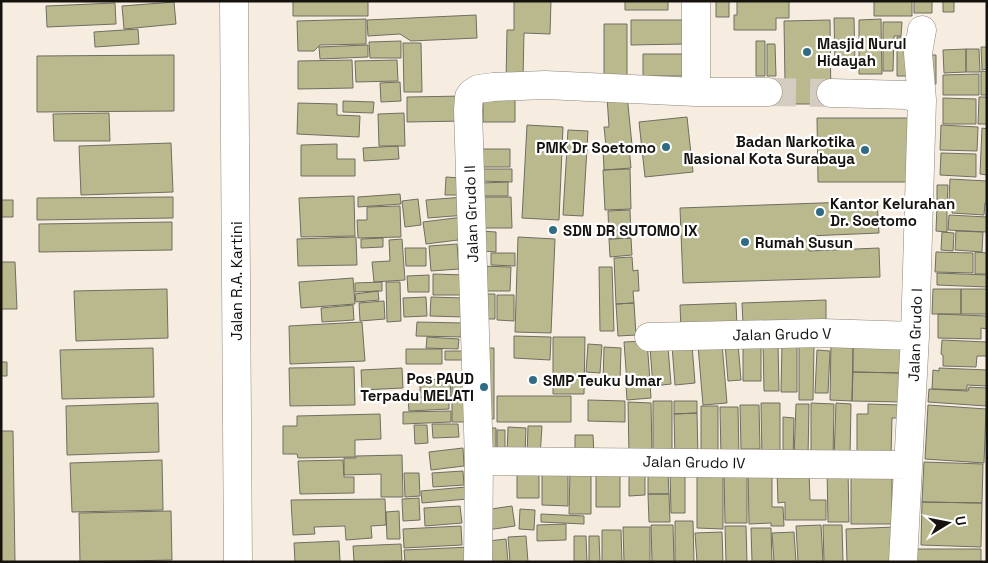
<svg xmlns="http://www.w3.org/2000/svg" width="988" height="563" font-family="'Space Grotesk',sans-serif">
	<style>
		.building { fill: #bab98e; stroke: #6e6e61 }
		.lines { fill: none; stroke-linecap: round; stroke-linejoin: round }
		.minor-tunnel { stroke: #d4ccc1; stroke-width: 28; stroke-dasharray: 28 14; stroke-linecap: butt }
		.minor-casing { stroke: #8e867b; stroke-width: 29 }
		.minor { stroke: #fff; stroke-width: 28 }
		.poi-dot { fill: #2f6c83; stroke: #fff; stroke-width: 2 }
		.labels { text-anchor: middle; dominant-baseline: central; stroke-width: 4.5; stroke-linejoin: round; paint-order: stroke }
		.poi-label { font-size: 15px; font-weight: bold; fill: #16130f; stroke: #fff; text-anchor: start }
		.street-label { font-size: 15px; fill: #16130f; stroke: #fff }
	</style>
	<rect width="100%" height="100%" fill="#f6ede0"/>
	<path class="building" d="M293,1h75v15h-75z
		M514,1h37l-1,33 -26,-1 -1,45 -17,3 1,-51h7z
		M625,1h43v9h-43z
		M716,1h13v16h-13z
		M737,1h52v17h-13v12h-42v-15h3z
		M874,1h38v15h-38z
		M914,1h18v12h-18z
		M943,1h11v11h-11z
		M174,2l2,22 -52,5 -2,-23z
		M115,3l1,21 -69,3 -1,-21z
		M476,15l1,23 -66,3 -11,-7 -32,2 -1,-16z
		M834,18h20l1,48h-20z
		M366,19v25l-46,1 -6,6h-16l-1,-30z
		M881,19l1,55h-23v-54z
		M631,20h54v24l-54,1z
		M830,20l1,84h-63v-21h17l-1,-62z
		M883,22h19l-1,14h-7l-1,35h-10z
		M604,24h23v58h-23z
		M138,29l1,15 -44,3 -1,-15z
		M897,37h18v39h-18z
		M401,41v17h-31l-1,-16z
		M756,41h9v35h-9z
		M403,43h18l1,49h-18z
		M767,44h8l1,32h-9z
		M368,45v12l-48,2 -1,-12z
		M981,47h6v22l-5,1z
		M966,49h13l1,23h-14z
		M966,49v23l-22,1 -1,-23z
		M643,54h43v22h-43z
		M174,55v56l-137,1v-56z
		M925,55h11v29h-11z
		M352,60l1,28 -55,1v-28z
		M397,60l1,21 -42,1 -1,-21z
		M981,71l6,1v23h-6z
		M979,74v21h-36v-20z
		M400,82l1,19 -20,1 -1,-19z
		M627,95l5,50 -21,2v-2l-5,1 -2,-19h5l-2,-30z
		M465,96v25l-58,1v-25z
		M979,97h8v27h-9z
		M943,98l33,1v25h-33z
		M483,100h32v22h-32z
		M343,101l31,1 -1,11 -30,-1z
		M298,103l39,1v11l23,1 -1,21 -62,-3z
		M109,113l1,28h-56l-1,-27z
		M404,113l1,33h-26l-1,-32z
		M687,117l6,55 -48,5 -6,-55z
		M817,118h95l1,64h-95z
		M527,125l36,2 -4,93 -37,-2z
		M941,125l37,2 -1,24 -37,-1z
		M982,128l5,1v46l-7,-1z
		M568,130l20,1 -5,85 -20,-1z
		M171,143l2,49 -92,3 -2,-49z
		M337,144v15h18v17h-54v-31z
		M398,146l1,13 -35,2 -1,-13z
		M629,147l2,21 -27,2 -1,-22z
		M481,149h29v18h-29z
		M941,153l35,1v23l-36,-2z
		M482,169h30v13l-30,-1z
		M630,169l1,40 -26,1 -2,-40z
		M446,177l15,1v17h-16z
		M950,179l37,2v22h-2l-1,12 -32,-2 1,-12h-4z
		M508,182v14h-27v-13z
		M937,185h11l-1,22h-10z
		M400,194l1,10 -43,3v-10z
		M354,196l1,40 -54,1 -2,-39z
		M173,197v21l-136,2v-22z
		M464,197l2,18 -38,3 -2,-18z
		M483,197h28l1,31h-29z
		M418,199l3,26 -16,2 -3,-26z
		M1,200h12v17h-12z
		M877,201l2,32 -71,3 1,15 70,-3 1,29 -197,6 -3,-75z
		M400,206l1,31 -43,1 -1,-18h10v-13z
		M937,207h10v25l-11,-1z
		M630,210l1,28 -22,1 -1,-28z
		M949,215l38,2v15l-39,-2z
		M463,217l3,22 -40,5 -3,-22z
		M172,222v28l-133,2v-28z
		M480,231l16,1v20l-16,-1z
		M956,231l27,1 -1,20 -27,-2z
		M942,232l12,1 -1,18 -12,-1z
		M356,237l1,28 -59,1 -1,-27z
		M518,237l37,2 -4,94 -36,-1z
		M383,238v9l-22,1v-9z
		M631,238l1,17 -22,2 -1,-18z
		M402,239l3,41 -31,2 -2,-20 18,-1 -1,-21z
		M457,244l2,25 -28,2 -2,-25z
		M405,248h21v18h-20z
		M936,252l37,1v20l-38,-1z
		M975,252l12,1v21h-12z
		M491,253h24v13l-24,-1z
		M632,257l1,14 5,-1 1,21h-6l1,12 -18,1 -2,-46z
		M1,262h14l2,47h-16z
		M480,266l31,1 -1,24h-30z
		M599,267h13l2,64h-14z
		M937,273l50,2v12l-50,-2z
		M433,274l32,1v20h-32z
		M429,275v17h-21l-1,-16z
		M353,278l2,26 -54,4 -2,-26z
		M382,282v9l-27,1v-9z
		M386,282h14l1,39 -14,1z
		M167,289l1,49 -92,3 -2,-50z
		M933,289h28v25h-29z
		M961,289h26v25h-26z
		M378,291l1,9 -23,2 -1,-8z
		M480,294h15v25h-16z
		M497,295h17v26l-17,-1z
		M426,297l1,19 -23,1 -1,-19z
		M431,297l33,1 -1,19 -33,-1z
		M826,300v20l-83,4 -1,-21z
		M384,301l1,18 -25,2 -1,-18z
		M634,303l2,32 -18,1 -2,-32z
		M736,303l1,24 -56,2 -1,-24z
		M353,305l1,15 -32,2 -1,-14z
		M938,314l49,2v13l-6,-1v11l-43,-1z
		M362,322l3,39 -75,3 -1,-38z
		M417,322l46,1v14l-47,-1z
		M514,336l37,1 -1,23 -36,-2z
		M427,337l32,2 -1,10 -32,-1z
		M553,337h32l-1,57h-31z
		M942,340l45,2v14h-10l-1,11 -33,-1v-11l-2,-1z
		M647,341l3,40 -23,2 -3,-41z
		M743,342h18v39h-18z
		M782,342h15v50h-16z
		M738,343l3,37 -13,1 -3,-37z
		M588,344l14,1 -2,28 -14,-1z
		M722,344l5,59 -24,2 -5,-59z
		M763,344h15l1,47h-15z
		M799,344l15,1 -1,55h-14z
		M831,344h22l-1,57 -22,-1z
		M853,344l50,1 -1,28 -49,-1z
		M692,345l3,38 -20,2 -3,-39z
		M604,347l17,1 -1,34h-17z
		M668,347l3,37 -18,2 -3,-38z
		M153,348l1,49 -92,2 -2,-49z
		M481,348h13v71l-13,-1z
		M406,349h36v15h-36z
		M817,350l13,1 -2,42h-13z
		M445,351h23v9h-23z
		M1,362h6v14h-6z
		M354,367l1,38 -65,1 -1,-38z
		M402,368l1,20 -41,2 -1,-20z
		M939,368l48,2v16l-20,-1v5l-35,-1 1,-19 6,1z
		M853,372l49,1v29l-50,-1z
		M452,373h12v49h-12z
		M450,379l1,17 -31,1v-17z
		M650,383l1,15 -24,2 -1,-15z
		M969,387l18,1 -1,18 -58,-4 1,-13 39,2z
		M497,396h74v26h-74z
		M449,397v12l-40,2 -1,-13z
		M588,400l37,1v21l-37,-1z
		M653,401h19v55h-19z
		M674,401h23v12l-23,1z
		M628,402l23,1 1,51h-23z
		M158,403l1,49 -92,3 -1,-49z
		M761,403h19v55h-18z
		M811,403l23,1 -1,56h-22z
		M836,403l15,1 -1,54h-16z
		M796,404h13l-1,55 -14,-1z
		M868,404l34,1 -1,13h-9l-1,39 -34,-1v-42h11z
		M740,405h19l1,44h-19z
		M928,405l58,4 -2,54 -59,-4z
		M701,406h17v53h-17z
		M720,407h18l1,51h-18z
		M451,411v11l-48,2v-12z
		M697,413l1,46h-23l-1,-45z
		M380,414l1,25 -26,1v17l-57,1 -1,-4h-14v-28h14v-10z
		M783,417l11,1 -1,42h-10z
		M432,424h26l1,13 -26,1z
		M414,425h13l1,18 -13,1z
		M528,426h14l-2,31 -13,-1z
		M508,427l18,1 -1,26h-18z
		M481,428h15v28z
		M497,430h8v25h-8z
		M1,431h12l2,131h-14z
		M575,435h18l1,20 -19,1z
		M463,448l1,18 -33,4 -2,-18z
		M402,455l1,42h-22v-23l-37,1v-17h12v-2z
		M162,460l1,50 -91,2 -2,-49z
		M343,460l1,17h10v16l-54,1 -2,-33z
		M924,462l59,2 -1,39 -60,-1z
		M697,465h26v64l-26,-1z
		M542,467h26v39l-26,-1z
		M772,467v40h11l1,19h-13v-3l-22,1 -1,-56z
		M517,468h22v30h-22z
		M848,469l1,53h-21l-1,-52z
		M596,470h24v37h-24z
		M670,470h15v43h-14z
		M463,471l1,14 -31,2 -1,-14z
		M570,471l21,1v42h-22z
		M809,471l1,29h16v20h-41v-18l-7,1 -1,-31z
		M851,471h41v53h-41z
		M629,472h16v23l-16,1z
		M724,472h23v51h-22z
		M404,473h15l1,23 -15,1z
		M648,474h20l1,20h-21z
		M466,487l1,12 -45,4 -1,-12z
		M648,494h21l1,28h-21z
		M419,498l1,22 -17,1 -1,-22z
		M385,499l1,26 -15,1 1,12 -26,2 -1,-14 -31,1 1,7 -22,1 -2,-35z
		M922,502l60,1 -1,44 -60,-2z
		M460,506l2,17 -37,3 -1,-18z
		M512,506l3,20 -28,4 -3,-20z
		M520,509l15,1 -1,20 -15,-1z
		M171,511l1,49 -92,2 -1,-49z
		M399,511l1,28h-13l-1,-27z
		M541,514l43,2v8l-43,-2z
		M675,521h18l1,41h-19z
		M566,524v16l-29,1v-16z
		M651,525h22l1,37h-22z
		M821,525l2,37h-25l-2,-36z
		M823,525h19l1,37h-19z
		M461,526l1,19 -58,3 -1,-19z
		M725,526h21l1,36h-21z
		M623,527h27v35h-26z
		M894,527v35h-47l-1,-33z
		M751,528h20l1,34h-20z
		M602,530h19l1,32h-20z
		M722,532l1,30h-26l-2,-29z
		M794,532l2,30h-22l-2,-29z
		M526,536l2,26h-18l-2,-25z
		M574,536h12l1,26h-13z
		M589,536h10l1,26h-11z
		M506,539l2,23h-18l-2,-21z
		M339,541l1,21h-45l-1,-19z
		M401,544l1,17 -48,1 -1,-16z
		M471,547l1,15h-67l-1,-12z
		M914,549h67v13h-67z"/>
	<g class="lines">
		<path class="minor-tunnel" d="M768,92l63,1"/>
		<g class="minor-casing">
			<path id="minor" d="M234,1l4,561
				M696,1v91
				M922,30l-4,23 4,47
				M831,93l75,2 16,5 -7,236 -12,226
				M649,337l173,-4 93,3
				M479,461l429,4
				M478,562l1,-101 -11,-351 1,-13 3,-4 6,-4 15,-2 52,-2 151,7h72"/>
		</g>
		<use href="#minor" class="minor"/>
	</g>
	<g class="poi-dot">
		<circle cx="807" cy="52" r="5"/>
		<circle cx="666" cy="147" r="5"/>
		<circle cx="865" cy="150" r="5"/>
		<circle cx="820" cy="212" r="5"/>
		<circle cx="553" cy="230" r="5"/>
		<circle cx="745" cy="242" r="5"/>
		<circle cx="533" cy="380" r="5"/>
		<circle cx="484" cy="387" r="5"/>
	</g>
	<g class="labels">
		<g class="poi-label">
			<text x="817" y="43">Masjid Nurul<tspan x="817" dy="17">Hidayah</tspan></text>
			<text x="855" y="141" text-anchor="end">Badan Narkotika<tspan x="855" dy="17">Nasional Kota Surabaya</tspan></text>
			<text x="656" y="147" text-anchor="end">PMK Dr Soetomo</text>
			<text x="830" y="203">Kantor Kelurahan<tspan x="830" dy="17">Dr. Soetomo</tspan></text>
			<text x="563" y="230">SDN DR SUTOMO IX</text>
			<text x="755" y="242">Rumah Susun</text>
			<text x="474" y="378" text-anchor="end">Pos PAUD<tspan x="474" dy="17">Terpadu MELATI</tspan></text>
			<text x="543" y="380">SMP Teuku Umar</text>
		</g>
		<g class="street-label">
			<text transform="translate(471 214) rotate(-92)">Jalan Grudo II</text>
			<text transform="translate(236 281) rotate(-90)">Jalan R.A. Kartini</text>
			<text transform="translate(782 334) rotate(-1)">Jalan Grudo V</text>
			<text transform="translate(915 335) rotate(-88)">Jalan Grudo I</text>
			<text transform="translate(694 462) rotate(1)">Jalan Grudo IV</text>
		</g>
	</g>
	<rect width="988" height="563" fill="none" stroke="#16130f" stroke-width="5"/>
	<g transform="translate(948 523) rotate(80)" stroke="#ffffff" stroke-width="4" paint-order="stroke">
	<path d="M0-4L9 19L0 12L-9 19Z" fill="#16130f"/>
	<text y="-8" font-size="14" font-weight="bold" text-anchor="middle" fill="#16130f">U</text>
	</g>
</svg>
